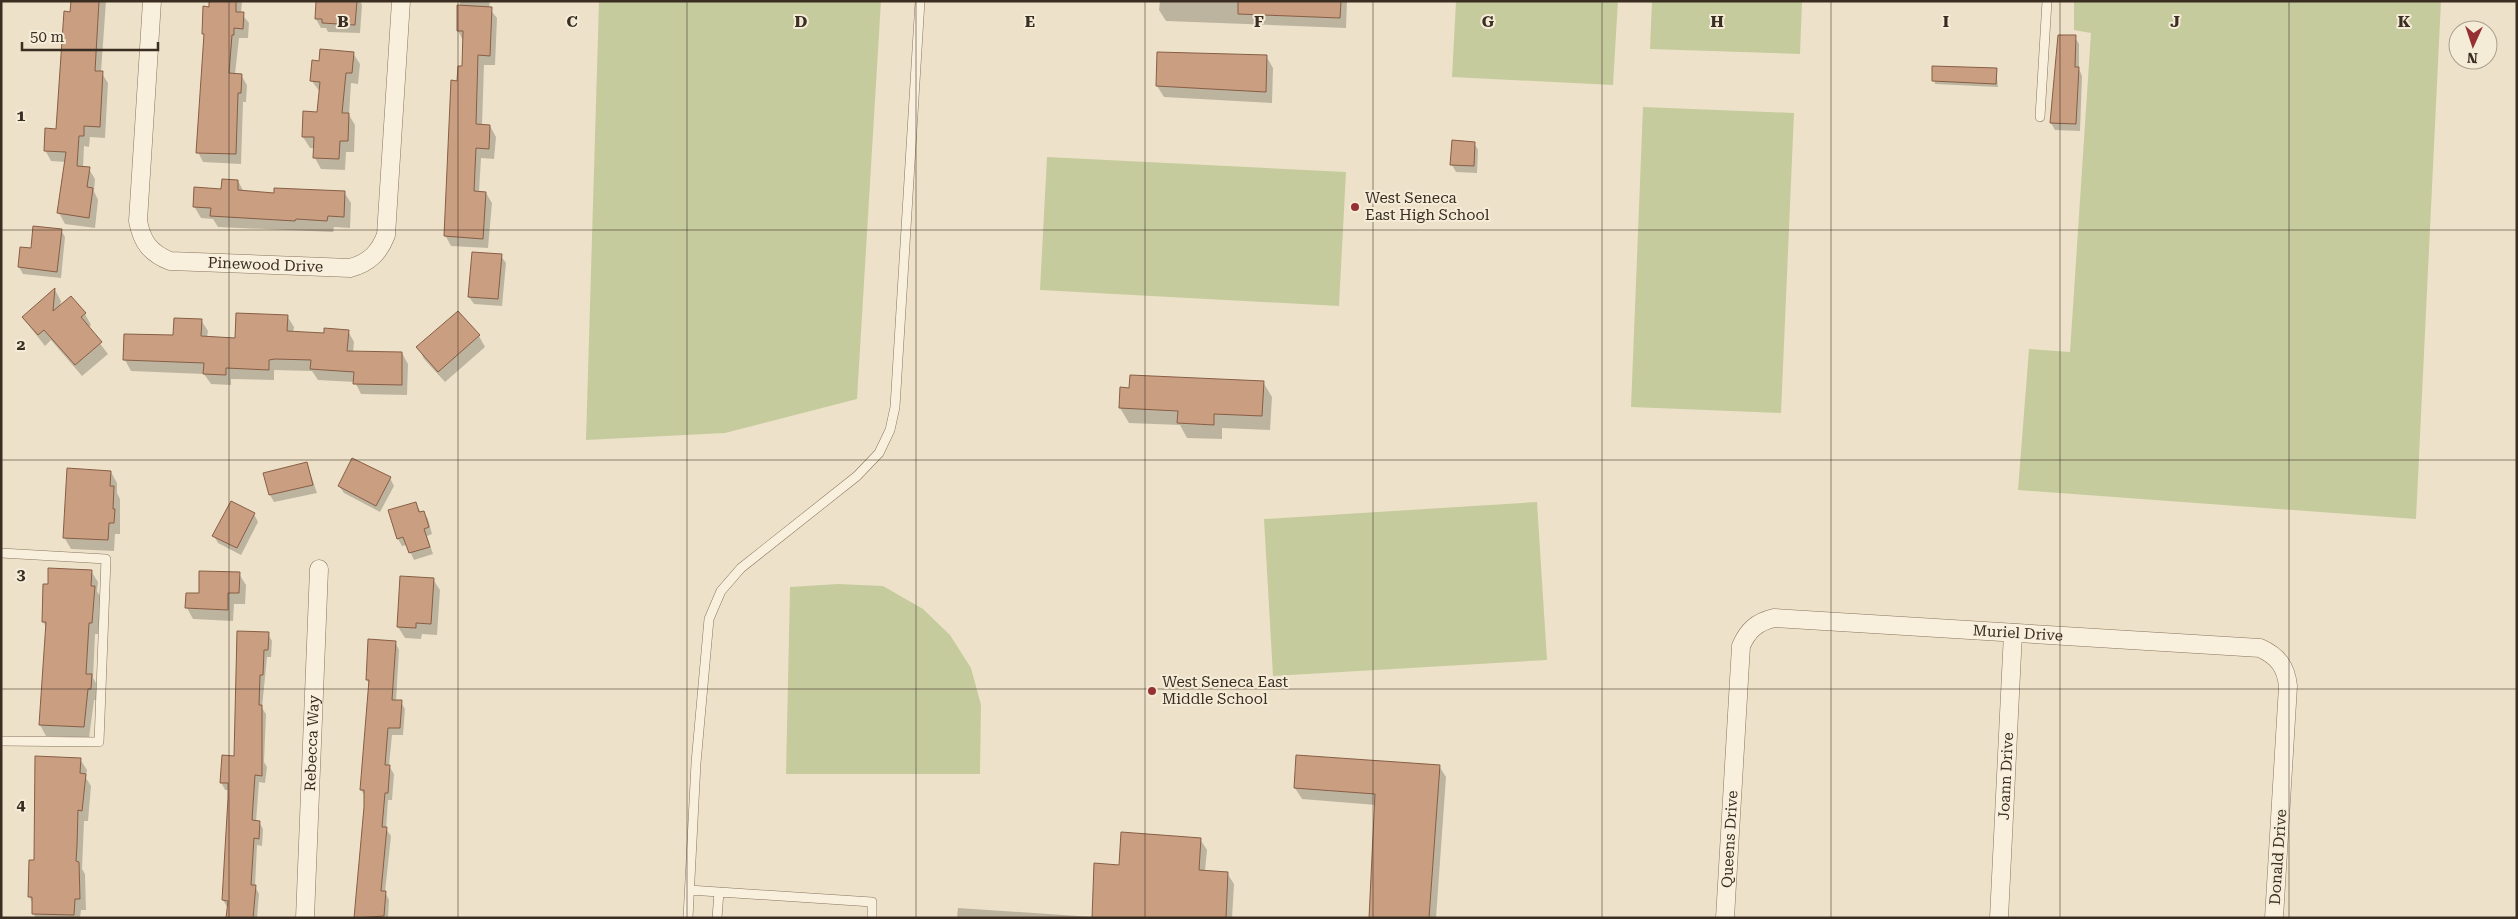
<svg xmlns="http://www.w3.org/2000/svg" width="2518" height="919" font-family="'Roboto Serif',serif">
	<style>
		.green { fill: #c6cb9d }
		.shadow { fill: #0003 }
		.building { fill: #c99e81; stroke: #875e45 }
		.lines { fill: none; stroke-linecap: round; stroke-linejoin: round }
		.lane-casing { stroke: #89745e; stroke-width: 10 }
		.street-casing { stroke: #89745e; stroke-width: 19 }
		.lane { stroke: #f8efdc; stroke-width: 9 }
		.street { stroke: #f8efdc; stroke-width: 18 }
		.grid { fill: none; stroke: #3a2d21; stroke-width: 1; stroke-opacity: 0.55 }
		.poi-dot { fill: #953133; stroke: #f5ecd8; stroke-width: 2 }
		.labels { text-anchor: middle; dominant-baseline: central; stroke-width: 4; stroke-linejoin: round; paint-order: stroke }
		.poi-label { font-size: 15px; fill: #3a2d21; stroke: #f5ecd8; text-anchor: start }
		.street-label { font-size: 15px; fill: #3a2d21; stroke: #f5ecd8 }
		.grid-label { font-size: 16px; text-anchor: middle; font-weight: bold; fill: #3a2d21; stroke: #f5ecd8; stroke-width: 4; stroke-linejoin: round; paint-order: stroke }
	</style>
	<rect width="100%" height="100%" fill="#ede2c9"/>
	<path class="green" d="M599,1h282l-24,398 -132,34 -139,7z
		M1456,1h162l-5,84 -161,-8z
		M1652,1h150l-2,53 -150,-5z
		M2074,1h367l-25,518 -398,-29 11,-141 41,3 21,-319 -17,-3z
		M1643,107l151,6 -13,300 -150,-6z
		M1047,157l299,15 -7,134 -299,-16z
		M1537,502l10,158 -274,16 -9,-157z
		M838,584l45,2 40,23 27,26 21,33 10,37 -1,69h-194l4,-187z"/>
	<path class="shadow" d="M72,1h34l-5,71 7,11 -3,55 -15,-1 -1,10 -5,-1 -1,22 6,1 6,10 -1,12 4,9 -3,28 -30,-4 -6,-11 7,-51 -15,-1 -6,-11 13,-20z
		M210,1h32l-1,12 8,10 -1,15h-9l-4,36 6,1 6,10 -1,17h-3l-2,62 -38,-2 -5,-10 7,-115 -2,-3z
		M317,1h43l2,4 -2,28 -32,-1 -2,-4h-5l-5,-9z
		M460,1h30l-1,7 8,10 -2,47h-11l-2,61h8l6,11 -2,22 -13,-1 -2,34 7,1 6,10 -4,45 -37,-2 -6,-11 13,-153 6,-14v-26l-6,-11z
		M1160,1h187l-1,27 -180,-7 -7,-11z
		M2075,37l4,7v25l3,7 -2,55 -25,-1 -4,-7z
		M353,53l7,11 -2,20 -7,-1 -2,32 6,10 -1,27h-8l-1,18 -24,-1 -6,-11v-10h-5l-7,-11 15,-24 2,-21 -9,-12 9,-18z
		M1158,53l108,3 7,12 -1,35 -108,-6 -7,-11z
		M1934,68l62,2 2,17 -63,-3z
		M1474,143l4,7 -1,23 -21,-1 -4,-7z
		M238,181l6,11 31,2 69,-2 7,11 -1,25 -16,-1 -1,5 -115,-5 -5,-8 -12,-1 -7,-12z
		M61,230l4,7 -4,41 -38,-4 -4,-7 13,-18z
		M501,256l5,7 -4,43 -28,-2 -5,-7z
		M55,290l6,11 -1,5 11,-8 14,16 6,11 -3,3 20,26 -26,22 -31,-36 -6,6 -22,-28z
		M287,316l7,11 -1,6 32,2 23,-4 6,11 -1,10 49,1 6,11 -1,31 -46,-1 -6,-12 -37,-2 -6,-9 -38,-1v10l-43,-1v6l-20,-1 -7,-10 -73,-3 -6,-11 50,-23 26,-17 7,11 -1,6 29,2z
		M479,336l6,11 -40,35 -21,-23 -6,-12z
		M1263,382l9,15 -2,33 -48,-2v11l-35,-1 -7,-13 -51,-2 -9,-15z
		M307,463l10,30 -43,9 -4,-7z
		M111,472l6,11v10l3,6v35h-5l-1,17 -43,-2 -7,-12z
		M390,478l4,8 -14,26 -36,-19 -5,-7z
		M416,503l5,10 2,-1 5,7 4,15 -5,2 6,18 -19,6 -7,-15 -5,1 -4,-7 -8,-28z
		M254,514l4,8 -17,33 -23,-12 -4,-7z
		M91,571l7,11 -1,9 4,7 -3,36h-3l-2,44 5,8 -1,14h-3l-5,38 -43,-2 -6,-11 7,-97 -4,-6 6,-37z
		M239,574l7,11 -1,19h-11l-1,17 -40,-2 -6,-11v-14h13z
		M401,577l32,2 7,11 -3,45 -15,-1 -1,5 -16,-1 -7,-11z
		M268,634l4,7 -1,16h-4l-5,51 4,6 -2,48 3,5 -2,16 -6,-1 -3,40h3l4,7 -1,17 -5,-1 -2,41 4,8 -2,24h-28l-2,-11 -4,-7 7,-110h-5l-4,-8 14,-25z
		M395,642l4,8 -3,51 5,1 4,7 -2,26h-11l-3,31 5,8 -2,26h-4l-2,29 5,7 -6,56 4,8 -1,18h-32l10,-121 -5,-7 9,-104 -3,-6z
		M80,759l7,11 -1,8 5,8 -3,35h-4l-2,48 3,5 1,36h-5l-1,8h-44l-3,-5v-9l-4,-8 6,-34z
		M1439,766l7,11 -10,141h-66l6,-113 -74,-6 -7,-11z
		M1200,839l7,11 -2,21 22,2 7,11 -2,34h-275l1,-10 135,9 27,-51z"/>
	<path class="building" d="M71,1h28l-4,70h8l-3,56 -16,-1v10h-5l-2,30 13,1 -3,20 6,1 -4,30 -32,-5 9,-61 -22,-1 1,-23 11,1 8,-118 6,1z
		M209,1h27v11h8l-1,17 -9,-1v7h-2l-3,38 13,1 -1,19h-3l-2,61 -40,-1 8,-119h-2l1,-28 6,1z
		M316,1h41l-2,24 -33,-2v-4h-7z
		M1238,1h103l-1,17 -102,-4z
		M457,5l35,2 -2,49 -12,-1 -2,69 14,1 -1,24 -13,-1 -2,43 12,1 -3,47 -39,-3 7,-156 6,1 1,-15h4l1,-35h-6z
		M2058,35h18l-1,32h4l-3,57 -26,-1z
		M320,49l34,3 -2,21h-6l-4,40h7l-1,28h-8l-1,18 -26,-1 1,-21h-12l1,-26 14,1 3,-30 -10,-1 2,-21 7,1z
		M1157,52l110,3 -1,37 -110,-6z
		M1932,66l65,2 -1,16 -64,-3z
		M1452,140l23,2 -1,24 -24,-1z
		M222,179l16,1v10l36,3v-5l71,3 -1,26 -16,-1 -1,5 -31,-2 -1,2 -85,-5 1,-8 -18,-1 1,-20 27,2z
		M33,226l29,3 -5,43 -39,-5 2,-20 11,1z
		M472,252l30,2 -4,45 -30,-2z
		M55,288l-2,23 18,-15 15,17 -5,4 21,25 -27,23 -31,-35 -6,5 -16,-18z
		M458,311l22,24 -42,37 -22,-25z
		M236,313l52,2 -1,16 37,2v-5l25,2 -2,21 55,1v33l-49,-1 1,-12 -44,-3 1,-9 -36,-1 -6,1v10l-43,-2v7l-23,-1 1,-11 -81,-3 1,-26 49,1 1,-17 28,1 -1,17 34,2z
		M1130,375l134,6 -2,35 -48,-2v11l-37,-2 1,-12 -59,-3 1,-21 9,1z
		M352,458l39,19 -15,29 -38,-20z
		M307,462l6,23 -44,10 -6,-22z
		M67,468l44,3 -1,15h4l-1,23h2l-1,14h-5l-1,17 -45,-2z
		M231,501l24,12 -18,35 -25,-12z
		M416,502l3,10 5,-1 5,16 -5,2 6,18 -21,6 -6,-16 -6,2 -9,-29z
		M48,568l44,2 -1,16h4l-3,37h-3l-3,51h6l-1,15h-3l-4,38 -45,-2 7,-103h-4l1,-38h5z
		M199,571l41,1 -1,21h-11v17l-43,-2 1,-15h13z
		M400,576l34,2 -3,46 -15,-1v5l-19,-1z
		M237,631l32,1 -1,18h-4l-1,25h-3l-1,30h3v71l-7,-1 -3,45 8,1 -1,18 -5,-1 -3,47h5l-3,33h-27l2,-17 -6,-1 6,-102v-15h-8l2,-28 12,1z
		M368,639l28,2 -4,59h10l-2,28h-12l-3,37h5l-2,28h-3l-3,34h5l-6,64h5l-2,25 -30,2 10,-111v-17h-4l9,-110h-3z
		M1296,755l144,10 -11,153h-60l6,-124 -81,-6z
		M35,756l46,2 -1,15 6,1 -4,37 -4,-1 -1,36 -1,15 3,1 1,37h-5l-1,16 -42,-1v-17h-4l1,-37h5z
		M1121,832l80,6 -2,32 29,2 -2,46h-134l2,-55 25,2z"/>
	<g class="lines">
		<g class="lane-casing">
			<path id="lane" d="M2040,117l7,-116
				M1,553l105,6 -7,183 -98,-1
				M689,890l183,12v16
				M688,918l8,-155 13,-144 12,-28 20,-23 116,-92 22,-23 11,-23 5,-23 25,-406
				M717,918l2,-26"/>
		</g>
		<g class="street-casing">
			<g id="street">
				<path id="s1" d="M152,1l-14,220c4,21 12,32 32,40l180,7c19,-5 29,-15 36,-33l15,-234"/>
				<path id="s2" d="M305,918l14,-349"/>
				<path id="s3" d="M1725,918l16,-272c7,-16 16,-24 33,-28l486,30c18,8 26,19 28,38l-14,232"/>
				<path id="s4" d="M1999,918l14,-285"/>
			</g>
		</g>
		<use href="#lane" class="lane"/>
		<use href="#street" class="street"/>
	</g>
	<path class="grid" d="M229,1v917M458,1v917M687,1v917M916,1v917M1145,1v917M1373,1v917M1602,1v917M1831,1v917M2060,1v917M2289,1v917M1,230h2516M1,460h2516M1,689h2516"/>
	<g class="poi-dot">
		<circle cx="1355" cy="207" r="5"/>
		<circle cx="1152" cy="691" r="5"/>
	</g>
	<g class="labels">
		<g class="poi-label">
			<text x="1365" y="198">West Seneca<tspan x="1365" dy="17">East High School</tspan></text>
			<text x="1162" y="682">West Seneca East<tspan x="1162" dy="17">Middle School</tspan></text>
		</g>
		<g class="street-label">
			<text stroke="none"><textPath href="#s1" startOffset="370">Pinewood Drive</textPath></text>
			<text stroke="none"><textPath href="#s3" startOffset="562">Muriel Drive</textPath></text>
			<text stroke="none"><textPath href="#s2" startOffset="175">Rebecca Way</textPath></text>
			<text stroke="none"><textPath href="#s4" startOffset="142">Joann Drive</textPath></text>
			<text stroke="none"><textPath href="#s3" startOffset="79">Queens Drive</textPath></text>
			<text transform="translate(2278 857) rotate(-86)">Donald Drive</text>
		</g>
	</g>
	<g class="grid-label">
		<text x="343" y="27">B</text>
		<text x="572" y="27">C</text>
		<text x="801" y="27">D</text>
		<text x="1030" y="27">E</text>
		<text x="1259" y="27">F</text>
		<text x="1488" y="27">G</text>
		<text x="1717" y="27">H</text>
		<text x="1946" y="27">I</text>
		<text x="2175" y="27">J</text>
		<text x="2404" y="27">K</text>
		<text x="21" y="121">1</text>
		<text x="21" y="350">2</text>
		<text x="21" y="580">3</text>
		<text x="21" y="810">4</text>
	</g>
	<rect width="2518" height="919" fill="none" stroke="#3a2d21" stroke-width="5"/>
	<g transform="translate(2473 45) rotate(183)"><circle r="24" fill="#f5ecd8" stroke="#aaa08f"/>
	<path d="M0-4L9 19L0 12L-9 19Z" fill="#953133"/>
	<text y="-8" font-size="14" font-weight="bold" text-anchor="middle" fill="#3a2d21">N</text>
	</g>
	<path d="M22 42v8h136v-8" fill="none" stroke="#3a2d21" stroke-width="2.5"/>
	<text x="30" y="42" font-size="15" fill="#3a2d21" stroke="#f5ecd8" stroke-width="4" paint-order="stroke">50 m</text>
</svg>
